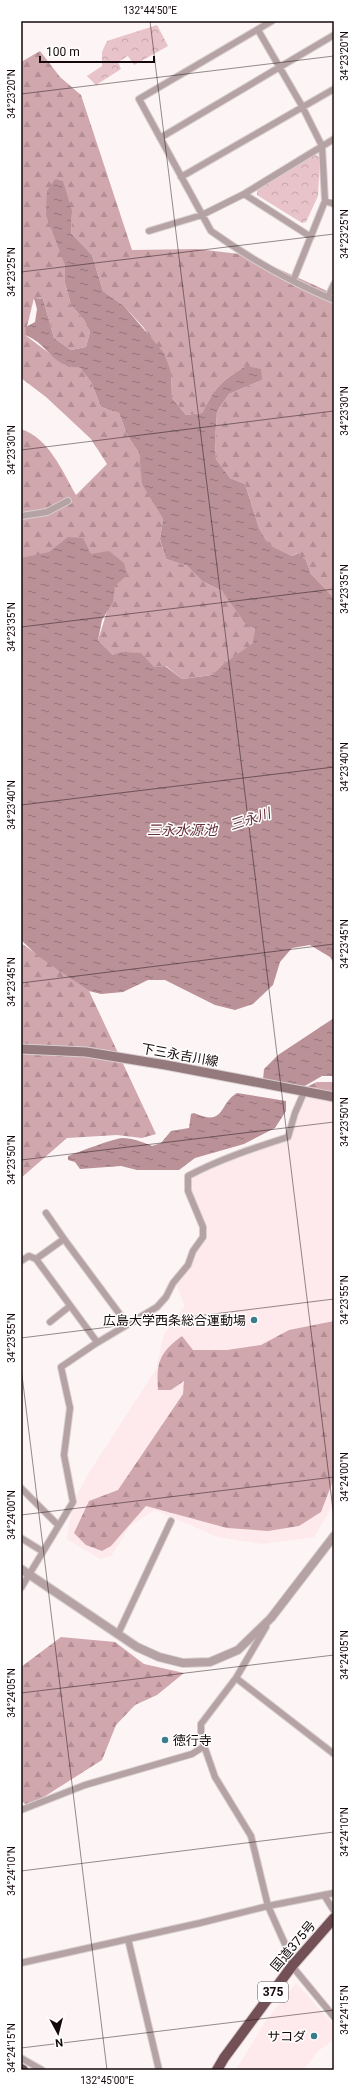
<svg xmlns="http://www.w3.org/2000/svg" width="355" height="2091" font-family="Roboto,'Noto Sans JP',sans-serif">
	<style>
		.built { fill: #fee9ec }
		.forest { fill: url(#forest-firs) }
		.park { fill: url(#park-crowns) }
		.water { fill: url(#water-ripples) }
		.lines { fill: none; stroke-linecap: round; stroke-linejoin: round }
		.minor-casing { stroke: #d8cecf; stroke-width: 8 }
		.tertiary-casing { stroke: #d8cecf; stroke-width: 10 }
		.secondary-casing { stroke: #d8cecf; stroke-width: 11 }
		.trunk-casing { stroke: #d8cecf; stroke-width: 12 }
		.minor { stroke: #b4a2a4; stroke-width: 6 }
		.tertiary { stroke: #b4a2a4; stroke-width: 8 }
		.secondary { stroke: #94797d; stroke-width: 9 }
		.trunk { stroke: #725056; stroke-width: 10 }
		.ticks { fill: none; stroke: #15080a; stroke-width: 1; stroke-opacity: 0.45 }
		.poi-dot { fill: #397c8c; stroke: #fff; stroke-width: 1.5 }
		.labels { text-anchor: middle; dominant-baseline: central; stroke-width: 3; stroke-linejoin: round; paint-order: stroke }
		.shield { fill: #fff; stroke: #5b5254; stroke-width: 1 }
		.shield-label { font-size: 12px; font-weight: bold; fill: #15080a }
		.street-label { font-size: 13px; fill: #15080a; stroke: #fff }
		.poi-label { font-size: 13px; fill: #15080a; stroke: #fff; text-anchor: end }
		.water-label { font-size: 14px; font-style: italic; fill: #67313c; stroke: #fff }
		.neatline { fill: none; stroke: #15080a; stroke-width: 1.5 }
		.ticks-label { font-size: 10px; text-anchor: middle; fill: #15080a }
	</style>
	<defs>
		<pattern id="forest-firs" width="22" height="20" patternUnits="userSpaceOnUse"><rect width="22" height="20" fill="#d0a7ad"/><path d="M5 1l3.5 6h-7zM16 11l3.5 6h-7z" fill="#b28e94"/></pattern>
		<pattern id="park-crowns" width="20" height="18" patternUnits="userSpaceOnUse"><rect width="20" height="18" fill="#e8c3c9"/><path d="M2 6a3 3 0 1 1 6 0M12 15a3 3 0 1 1 6 0" fill="none" stroke="#c6a6ab"/></pattern>
		<pattern id="water-ripples" width="26" height="14" patternUnits="userSpaceOnUse"><rect width="26" height="14" fill="#b99197"/><path d="M2 4q2-2 4 0t4 0M15 11q2-2 4 0t4 0" fill="none" stroke="#957479"/></pattern>
	</defs>
	<rect width="100%" height="100%" fill="#fdf4f5"/>
	<path class="built" d="M308,1096l26,5v403l-20,33 -52,7 -44,-7 -63,-27 -24,15 -20,31 -11,3 -33,-20 6,-37 16,-29 67,-104 8,-35 21,-28 -9,-22 15,-17 4,-14 11,-16v-11l-15,-37 1,-12 12,-7 53,-21 33,-10 7,-24z
		M296,1983l38,42v15l-15,10 -16,20h-67l29,-48z"/>
	<path class="forest" d="M40,51l20,26 21,18 51,155 65,-1 51,6 86,39v304l-23,-24 -5,-14 -9,-7 -5,3 -22,-10 -4,-6 -7,-12 -14,-44 -15,-6 -14,-19 -1,-18 2,-30 12,-17 33,-14 -16,-14c-26,16 -30,20 -44,47l-16,2 -14,-17 -1,-26 -27,-44 -20,-22 -21,-15 -11,-36 -21,-22 1,-22 -7,54v18l6,22 13,15 6,12 -4,15 -15,3 -17,-12 -11,-39 -9,-1 -9,37 40,30 15,3 11,14 10,25 18,6 8,22 12,18 4,31 20,35 -3,20 6,20 21,7 15,15 20,10 33,37 -1,15 -32,22 -10,10 -30,4 -16,-13 -12,1 -41,-12 -15,-15 17,-54 -94,-21v-136c28,9 41,42 55,66l31,-31 -16,-25 -45,-42 -25,-19v-316z
		M21,943l68,48 67,143 -14,4 -25,-3 -50,3 -46,40z
		M317,1082h17v10l-28,-5z
		M334,1321v157l-13,34 -22,14 -31,5 -41,-3 -81,-22 -35,40 -9,5 -16,-6 -12,-12 15,-32 29,-11 65,-96 1,-13 -13,9h-13c-2,-28 2,-38 24,-54l11,14h34l34,-5 28,-15z
		M61,1637l54,5 29,22 40,9 -27,22 -22,10 -19,20 -14,35 -74,47 -7,-7v-133z"/>
	<path class="park" d="M157,25l11,21 -34,19 -6,-9 -10,6 3,7 -25,16 -9,-9 15,-10v-14l5,-11z
		M315,154l5,4 -2,38 -12,26 -4,1 -45,-28v-5z"/>
	<path class="water" d="M55,179l8,2 9,30 -1,22 21,22 11,36 21,15 40,47 7,19 1,26 14,17 16,-2c14,-27 18,-31 44,-47l15,3 1,11 -33,14 -12,17 -2,30 1,18 14,19 15,6 14,44 7,12 5,6 21,10 6,-3 8,7 5,14 23,24v365l-4,-6 -20,-12 -18,3 -12,14 -7,23 -20,19 -18,6 -20,-5 -50,-25h-17l-25,12 -22,2 -12,-3 -51,-35 -17,-16v-382l28,-6 19,-15 15,1 8,16 18,-3 15,12 3,12 -12,11 -2,16 -11,18 -4,20 15,15 8,-3 20,1 13,14 11,-1 17,13 30,-4 10,-10 31,-22 2,-15 -10,-5 -23,-32 -20,-10 -15,-15 -21,-7 -6,-20 3,-20 -21,-35 -3,-31 -12,-18 -8,-22 -18,-6 -10,-25 -11,-14c-4,-1 -11,-1 -15,-3 -17,-8 -21,-23 -40,-30l1,-8 9,-5 2,-13 -3,-11 9,1 11,39 17,12 15,-3 4,-15 -6,-12 -13,-15 -6,-22v-18l-19,-50 1,-24z
		M334,1018v58h-12l-19,11 -40,-7 1,-11 14,-14z
		M237,1093l49,8v10l-11,17 -31,16 -49,14 -16,12h-42l-16,-4 -41,3 -5,-7 -7,-2v-4c11,-4 44,-17 54,-18 11,0 20,4 30,8l9,-3 10,-12 18,-3 2,-14 3,-1c32,14 24,-9 43,-20z"/>
	<g class="lines">
		<g class="minor-casing">
			<path id="minor" d="M272,21l-133,78 72,132c38,27 79,51 123,69
				M258,30l44,76 20,40 3,55 -32,80
				M160,138l174,-103
				M181,177l153,-88
				M244,194l67,43
				M325,201l9,3
				M149,231l53,-16 42,-21 90,-55
				M328,297l6,-13
				M21,516l26,-4 21,-11
				M46,1213l18,26
				M21,1261l8,-5 7,3
				M50,1322l20,-16
				M97,1342l-61,-83 28,-20 63,85
				M21,1488l37,37
				M21,1538l21,13
				M21,1588l52,-86 -9,-47 6,-47 -9,-41 34,-23 62,-37 9,-10 7,-14 15,-18 5,-14 10,-14v-10l-15,-36v-15c32,-17 66,-28 100,-39l7,-24 10,-23
				M266,1627l-30,51 -35,46v13l14,40 36,59 17,70 17,38 7,22 42,51
				M118,1634l53,-113
				M236,1678l98,76
				M21,1810l64,-25 107,-31 11,-7
				M324,1895l10,16
				M128,1939l31,131
				M21,1963l179,-40 68,-17 66,-13
				M21,2058l21,12"/>
		</g>
		<g class="tertiary-casing">
			<path id="tertiary" d="M21,1569l116,78 22,10 24,6 27,-1 28,-12 33,-32 63,-82"/>
		</g>
		<g class="secondary-casing">
			<path id="secondary" d="M21,1049l65,3 80,13 168,32"/>
		</g>
		<g class="trunk-casing">
			<path id="trunk" d="M21,2069l2,1
				M217,2070l7,-12 68,-92 42,-48"/>
		</g>
		<use href="#minor" class="minor"/>
		<use href="#tertiary" class="tertiary"/>
		<use href="#secondary" class="secondary"/>
		<use href="#trunk" class="trunk"/>
	</g>
	<path class="ticks" d="M150,21l184,1497M21,94l313,-38M21,272l313,-38M21,450l313,-39M21,627l313,-38M21,805l313,-38M21,983l313,-39M21,1160l313,-38M21,1338l313,-39M21,1367l86,703M21,1515l313,-38M21,1693l313,-38M21,1871l313,-39M21,2048l313,-38"/>
	<g class="poi-dot">
		<circle cx="254" cy="1320" r="4"/>
		<circle cx="165" cy="1740" r="4"/>
		<circle cx="314" cy="2036" r="4"/>
	</g>
	<g class="labels">
		<rect class="shield" x="258" y="1982" width="30" height="20" rx="3"/>
		<g class="shield-label">
			<text x="273" y="1992">375</text>
		</g>
		<g class="street-label">
			<text transform="translate(180 1055) rotate(10)">下三永吉川線</text>
			<text transform="translate(293 1946) rotate(-50)">国道375号</text>
		</g>
		<g class="poi-label">
			<text x="246" y="1320">広島大学西条総合運動場</text>
			<text x="173" y="1740" text-anchor="start">徳行寺</text>
			<text x="306" y="2036">サコダ</text>
		</g>
		<g class="water-label">
			<text transform="translate(250 819) rotate(-18)">三永川</text>
			<text x="182" y="830">三永水源池</text>
		</g>
	</g>
	<rect width="355" height="2091" fill="none" stroke="#ffffff" stroke-width="44"/>
	<g transform="translate(58 2033) rotate(173)" stroke="#ffffff" stroke-width="3" paint-order="stroke">
	<path d="M0-3L7 15L0 10L-7 15Z" fill="#15080a"/>
	<text y="-6" font-size="11" font-weight="bold" text-anchor="middle" fill="#15080a">N</text>
	</g>
	<path d="M40 56v6h114v-6" fill="none" stroke="#15080a" stroke-width="2"/>
	<text x="46" y="56" font-size="12" fill="#15080a" stroke="#ffffff" stroke-width="3" paint-order="stroke">100 m</text>
	<rect x="22" y="22" width="311" height="2047" class="neatline"/>
	<g class="ticks-label">
		<text x="150" y="14">132°44'50"E</text>
		<text transform="translate(344 56) rotate(-90)" y="4">34°23'20"N</text>
		<text transform="translate(11 94) rotate(-90)" y="4">34°23'20"N</text>
		<text transform="translate(344 234) rotate(-90)" y="4">34°23'25"N</text>
		<text transform="translate(11 272) rotate(-90)" y="4">34°23'25"N</text>
		<text transform="translate(344 411) rotate(-90)" y="4">34°23'30"N</text>
		<text transform="translate(11 450) rotate(-90)" y="4">34°23'30"N</text>
		<text transform="translate(344 589) rotate(-90)" y="4">34°23'35"N</text>
		<text transform="translate(11 627) rotate(-90)" y="4">34°23'35"N</text>
		<text transform="translate(344 767) rotate(-90)" y="4">34°23'40"N</text>
		<text transform="translate(11 805) rotate(-90)" y="4">34°23'40"N</text>
		<text transform="translate(344 944) rotate(-90)" y="4">34°23'45"N</text>
		<text transform="translate(11 982) rotate(-90)" y="4">34°23'45"N</text>
		<text transform="translate(344 1122) rotate(-90)" y="4">34°23'50"N</text>
		<text transform="translate(11 1160) rotate(-90)" y="4">34°23'50"N</text>
		<text transform="translate(344 1300) rotate(-90)" y="4">34°23'55"N</text>
		<text transform="translate(11 1338) rotate(-90)" y="4">34°23'55"N</text>
		<text transform="translate(344 1477) rotate(-90)" y="4">34°24'00"N</text>
		<text transform="translate(11 1515) rotate(-90)" y="4">34°24'00"N</text>
		<text transform="translate(344 1655) rotate(-90)" y="4">34°24'05"N</text>
		<text transform="translate(11 1693) rotate(-90)" y="4">34°24'05"N</text>
		<text transform="translate(344 1832) rotate(-90)" y="4">34°24'10"N</text>
		<text transform="translate(11 1871) rotate(-90)" y="4">34°24'10"N</text>
		<text transform="translate(344 2010) rotate(-90)" y="4">34°24'15"N</text>
		<text transform="translate(11 2048) rotate(-90)" y="4">34°24'15"N</text>
		<text x="107" y="2084">132°45'00"E</text>
	</g>
</svg>
